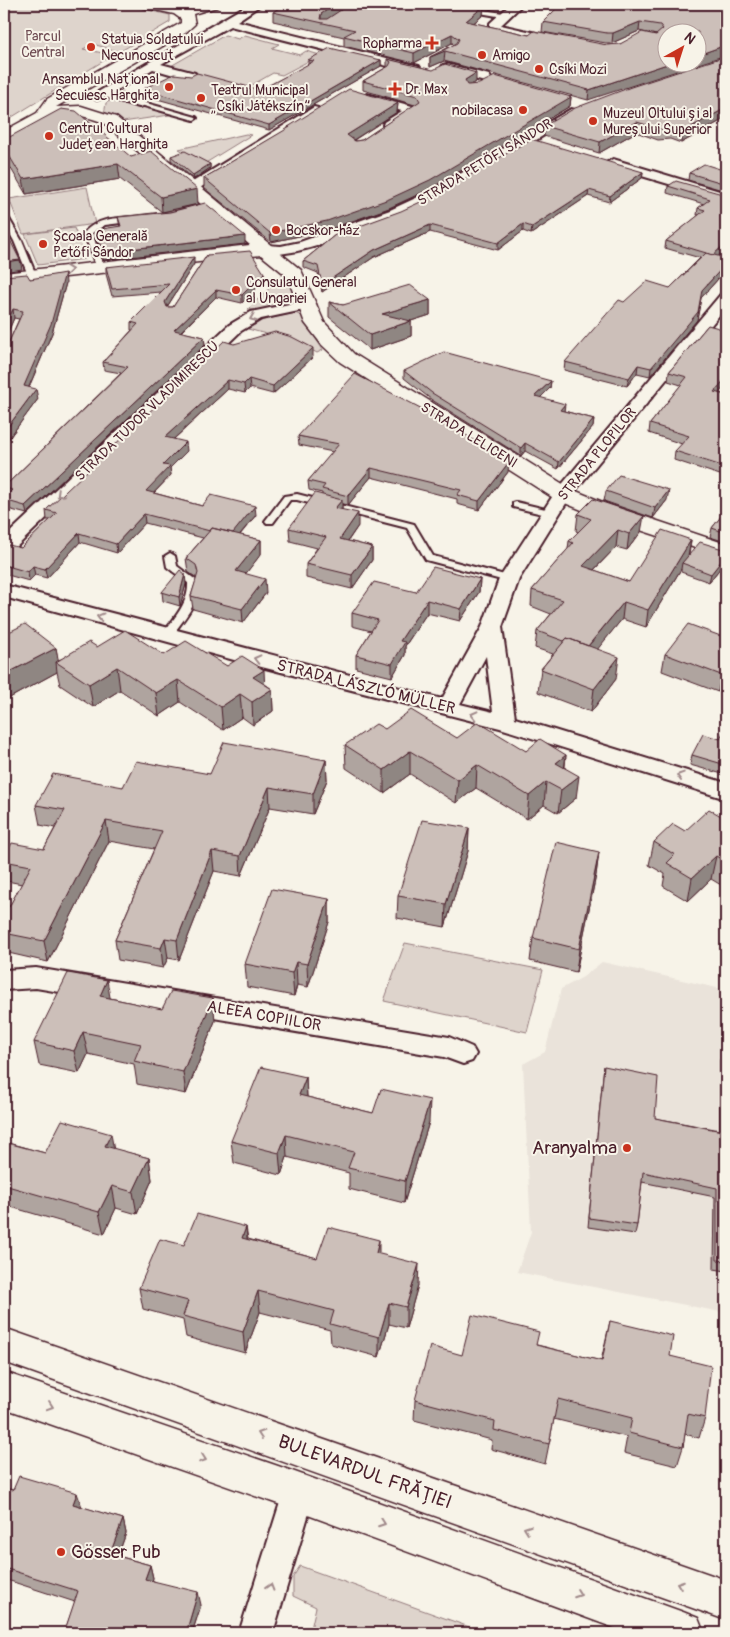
<svg xmlns="http://www.w3.org/2000/svg" width="730" height="1637" font-family="Pangolin,sans-serif">
	<style>
		.built { fill: #eae3da }
		.green { fill: #ded4cc; stroke: #947a7c }
		.lines { fill: none; stroke-linecap: round; stroke-linejoin: round }
		.lane-casing { stroke: #4a1f2b; stroke-width: 4 }
		.street-casing { stroke: #4a1f2b; stroke-width: 4 }
		.secondary-casing { stroke: #4a1f2b; stroke-width: 3 }
		.lane { fill: #f7f3e8; fill-rule: evenodd }
		.street { fill: #f7f3e8; fill-rule: evenodd }
		.secondary { fill: #f7f3e8; fill-rule: evenodd }
		.wall { fill: #afa49f; stroke: #4a1f2b; fill-rule: evenodd }
		.shaded-wall { fill: #8f8682; stroke: #4a1f2b }
		.building { fill: #ccbfb9; stroke: #4a1f2b }
		.oneway { stroke: #a0898a }
		.poi-dot { fill: #c8321e; stroke: #f7f3e8; stroke-width: 2 }
		.labels { text-anchor: middle; dominant-baseline: central; stroke-width: 4; stroke-linejoin: round; paint-order: stroke }
		.far-park-label { font-size: 14px; fill: #6f4c53; stroke: #f7f3e8 }
		.far-poi-label { font-size: 14px; fill: #4a1f2b; stroke: #f7f3e8; text-anchor: start }
		.far-street-label { font-size: 14px; fill: #4a1f2b; stroke: #f7f3e8 }
		.street-label { font-size: 16px; fill: #4a1f2b; stroke: #f7f3e8 }
		.near-poi-label { font-size: 19px; fill: #4a1f2b; stroke: #f7f3e8; text-anchor: end }
		.near-street-label { font-size: 19px; fill: #4a1f2b; stroke: #f7f3e8 }
	</style>
	<rect width="100%" height="100%" fill="#f7f3e8"/>
	<filter id="ink" filterUnits="userSpaceOnUse"><feTurbulence type="fractalNoise" baseFrequency=".02" numOctaves="2"/><feDisplacementMap in="SourceGraphic" scale="10" xChannelSelector="R" yChannelSelector="G"/><feConvolveMatrix kernelMatrix="1 2 1 2 8 2 1 2 1" color-interpolation-filters="sRGB"/></filter>
	<g filter="url(#ink)">
		<path class="built" d="M602,962l124,28v323l-209,-41 14,-40 -8,-168 22,-12 16,-63 22,-12z"/>
		<path class="green" d="M4,4h118l48,11v7l-51,30 -26,-8 -10,5 30,6 -109,67z
			M225,35l13,4 7,-4 34,9 -7,4 28,7 6,-4 14,4 -38,20 -9,-2 -26,15 -78,-21z
			M117,97l59,17 -53,8 -19,-7 2,-12z
			M246,134l5,1 -47,29 -25,-15z
			M87,187l8,37 -72,10 -14,-35z
			M74,228l12,31 -48,6 -13,-31z
			M285,273l4,3 8,22 -2,4 -35,9 -12,-2z
			M295,313l7,3 21,34 -6,3 -18,-10 -51,-14 15,-9z
			M405,943l138,27 -16,62 -143,-31z
			M300,1566l186,67h-176l6,-26 -23,-11v-19z"/>
		<g class="lines">
			<g class="lane-casing">
				<path id="lane" d="M470,8l33,5 3,2 -3,2 -35,-6z
					M139,101l57,16 1,1 -3,2 -57,-16v-2z
					M4,215l4,2 14,24 14,34 -1,2 -7,-2 -14,-34 -10,-18z
					M134,217l4,2 -1,2 -32,4 -13,8 12,34 -7,2 -13,-36c12,-15 33,-15 50,-16z
					M297,494l117,30 19,32 79,21 2,2 -5,3 -83,-22 -19,-32 -110,-28h-7l-17,23h-6l-2,-2 19,-25z
					M516,502l38,9 2,2 -5,3 -38,-9v-4z
					M170,553l5,3 2,10 19,14c8,19 -15,42 -25,57l-4,1 -5,-3c11,-16 27,-31 26,-52l-21,-16 -2,-11z"/>
			</g>
			<g class="street-casing">
				<path id="street" d="M249,4h13l-25,17 182,45 2,3 -6,4 -185,-47 -69,38 34,9 2,3 -2,3 -4,1 -38,-11 -39,23 29,8 2,3 -2,3 -4,1 -34,-10 -8,3 -6,-4z
					M511,4h12l-22,21 62,14v4l-61,-10 -12,-6v-4z
					M447,64l42,11 2,3 -6,4 -42,-11 -2,-3 2,-3z
					M367,94l49,13 2,3 -24,18h-10l-1,-3 1,-3 18,-11 -39,-10 -2,-3z
					M314,107l4,1 2,3 -2,3 -123,77h-10l-2,-3z
					M571,109l4,1 2,3 -2,3c-44,27 -88,56 -134,81 -23,12 -166,75 -182,52l7,-4 15,1 19,-4 90,-32 41,-19z
					M613,159l113,34v8l-118,-35 -2,-3z
					M726,292v15l-156,190 -51,82 -17,48 13,91 211,65v16l-226,-71 -266,-68 -230,-63v-12l438,114 40,-72 17,-48 55,-85 167,-200zM486,656l7,56 -33,-8z
					M308,300l8,5 -3,3 -52,11 -20,12 -230,221 -7,2v-16l225,-213 22,-13z
					M36,968l413,69 23,10 4,7 -4,7 -9,3 -19,-7 -408,-69 -32,2v-20z
					M299,1477l11,5 5,11 -42,140h-34l44,-140 5,-11z"/>
			</g>
			<g class="secondary-casing">
				<path id="secondary" d="M140,4h25l14,3 40,-3 -2,3 -24,7 2,10 -11,10 -128,73 25,-1 35,11 185,153 23,52 30,32 217,135 39,16 116,39v14l-132,-43 -39,-16 -215,-137 -18,-17 -17,-22 -18,-47 -26,-21 -257,29v-11l246,-28 -146,-122c-16,-6 -28,-10 -46,-7l-54,26v-11l33,-18 10,-14 134,-76v-4l-7,-5 -32,-7z
					M4,1328l722,252v40l-722,-258z
					M4,1372l274,94 405,146 15,6 6,15h-76l-350,-129 -274,-96z"/>
			</g>
			<use href="#lane" class="lane"/>
			<use href="#street" class="street"/>
			<use href="#secondary" class="secondary"/>
		</g>
		<path class="wall" d="M285,4h212l-8,6 -6,-1v6l-9,8 55,12 78,10 13,-1 36,-9 -17,-4 -27,12h-6l-64,-11 1,-10 183,-18 -138,96 -144,-39 -14,6v-10l24,-12 -2,-2 -38,20 -70,-17v-9l-71,-16v-9z
			M726,56v62l-45,25 -11,-4 -12,1 -22,-8 -37,21 -55,-17v-10z
			M387,59l89,23 -5,3 100,12 -1,9 -140,83 -41,19 -62,22 -56,12 -67,-54v-10l84,-49v-2l110,-24 -1,9 -43,28 1,1 7,-1 53,-35 -52,-15v-9l24,-14z
			M308,60h73v6l-112,64 -119,-33v-2l-4,-1 -1,-6 115,2 48,-25z
			M4,140l127,17 67,47 47,40 -142,16 -6,-22 -1,-8 24,-3 -2,-10 44,-5 -42,-33 -94,15 -16,-27h-6zM195,205l-25,7h-8z
			M171,156l39,8v4l-16,11 -23,-19z
			M726,171v20l-38,-11 1,-7z
			M643,172l-1,6 -33,24 -21,-6 -57,38 -8,-3 -25,19 -68,-18 -56,25 -52,35 -4,-19 -15,-6v-6l32,-26z
			M668,186l58,9v54l-8,7 8,2v12l-25,28 -4,22 -47,56 -13,-3 -10,13 -63,-16 1,-8 59,-60 46,-14 30,-30 -35,-10 1,-7 33,-26h-2l1,-7 6,-4 -37,-11z
			M207,255l57,18v7l-22,23 -26,-6 -35,35 23,5 1,8 -178,169 -23,-6v-8l2,-4h-1l-1,-9 117,-114 -17,-3 -1,-8 29,-32h-1v-8l30,-30 -49,4 -6,-22v-7l88,-3 -27,43h6z
			M4,276l62,7 -14,50 -23,54 9,12 -34,46 4,-101 11,-25 -5,-1 -10,23z
			M430,300v15l-19,6v15l-41,14 -41,-33v-15l14,3z
			M708,325l11,68 7,2v78l-3,3 -49,-16 1,-9 7,-7 -33,-11 1,-9 31,-39 -13,-4 1,-9z
			M234,344l79,13 -40,37 -23,-6 -5,5 -17,-4 -54,50 13,12 -17,17 1,7 -17,18 48,13 54,9 -16,20 21,5v14l-16,20 21,19 -23,30 -50,-14 -2,-13 6,-18 -9,-6 -2,-14 17,-20 -58,-15 -28,30 -37,-11 -33,36 -12,-3 -6,6 -25,-7v-28l17,2 29,-28h-3l-1,-10z
			M404,371l147,10 -1,7 -10,10 24,13 30,8 -1,8 -35,42 -33,-18 -4,5 -89,-56 -28,-22z
			M298,436l210,36 -29,38 -22,-6v-5l-86,-22 -23,28 -6,-1v5l16,17 -10,15 24,6v13l-20,29 -46,-11v-14l11,-16 -27,-7 -1,-13 33,-33v-2l-13,-3 -1,-9 25,-29 -34,-7z
			M606,491l61,9 -14,18 -49,-17z
			M726,510v32l-16,-5 2,-9z
			M578,514l63,18 -14,18 -11,-3 -22,23 35,12 62,-42 -2,15 37,-5v11l-17,21 -28,-10v-3l-35,58 -24,-8 -25,30 19,30 -25,33 -53,-20 3,-23 12,-15 -18,-6 2,-17 14,-17 -20,-8 1,-16 36,-41 1,-8 9,-9 -2,-1z
			M480,579l-1,13 -19,29 -33,-8 -22,33v9l-13,22 -36,-9v-13l15,-24 -19,-5v-13l64,-21z
			M186,584l-6,22 -17,-5 -1,-9z
			M4,628l5,4 47,16 2,12 39,-13 67,8 63,11 38,18 7,5 1,22 -20,14 -11,-8 -19,13 -43,-28 -21,14 -39,-26 -27,17 -33,-22 -3,-13 -53,29z
			M726,638v42l-8,12 -56,-21 3,-17z
			M726,727v48l-36,-10 2,-10 28,-16z
			M385,729l72,9 69,13 40,4 -1,12 11,31 -18,15 -14,-8 -17,14 -51,-31 -20,15 -46,-29 -26,19 -38,-25 -1,-23z
			M326,760l1,20 -14,34 -43,-7 -29,69 -27,-5 -35,89 -11,-2 -5,10 -45,-8 -3,-20 39,-91 -45,-8 -61,121 -44,-10v-46l5,1 13,-23 -15,-3 -3,-13v-10l40,-9 11,-21 -15,-3 -4,-20 87,-18 87,-13z
			M726,819v69l-15,-9 -23,22 -25,-15 2,-12 -16,-9 5,-23 31,-11z
			M469,828l-1,23 -23,76 -48,-9 1,-22z
			M599,852l-3,23 -20,97 -46,-11 3,-23z
			M329,899v23l-21,65 -11,-2 -3,11 -47,-9 -2,-23z
			M110,998l105,23 -29,73 -49,-10 -3,-20 -46,-10 -9,19 -40,-8 -5,-23z
			M723,1051h3v220l-12,-2 1,-72 -73,-15 -5,43 -2,9 -47,-7 15,-152 1,-9 51,52 65,12v-70z
			M306,1077l1,20 66,16 56,9 -25,81 -55,-14v-16l-62,-16 -6,18 -47,-12 -3,-22z
			M4,1142l41,11 69,-4 35,9 3,22 -15,34 -21,-6 -12,26 -100,-29z
			M246,1227l2,12 69,19 62,-4 39,31 -12,43 -17,-4 -10,33 -48,-13 -1,-14 -70,-18 -15,41 -59,-16 -3,-17 -40,-11 -4,-21 45,-43z
			M610,1321l60,35 35,62 -6,20 -14,-4 -2,13 -6,19 -53,-13 3,-16 -73,-18 -9,45 -54,-15 1,-9 -78,-20 1,-20 47,-45 75,-10 64,16z
			M4,1488l78,19 41,12 3,14 -8,23 32,9 3,13 -1,2 49,25 -9,28h-128l11,-31 -71,-23z"/>
		<path class="shaded-wall" d="M336,4h15l-29,19 -1,-1v-8z
			M490,4h7l-8,6z
			M484,6l-1,9 -18,15 1,-9z
			M640,22l-1,9 -27,12 1,-10z
			M452,34v9l-38,20v-10z
			M726,45v10l-138,45 1,-10 84,-28h25v-7z
			M445,51l-1,10 -14,6v-10z
			M381,60v6l-112,64v-5z
			M476,73v9l-12,7 1,-9z
			M571,97l-1,9 -140,83 -41,19 -62,22 -56,12 -1,-9z
			M398,103l-1,9 -50,32v-9z
			M726,108v10l-45,25 1,-11z
			M637,122l-1,10 -37,21 1,-11z
			M118,164l2,15 -94,15 -3,-15z
			M210,164v4l-16,11 -1,-4z
			M643,172l-1,6 -33,24 1,-6z
			M197,189l1,15 -36,8 -1,-15z
			M589,190l-1,6 -57,38 1,-7z
			M523,224v7l-25,19v-7z
			M430,225v7l-56,25 -52,35v-7l52,-35z
			M245,236v8l-142,16v-8z
			M726,243v6l-14,13 1,-7z
			M194,257v7l-29,46v-8z
			M20,260l2,9 -18,3v-10z
			M726,264v6l-25,28 -4,22 -47,56 1,-8 51,-78z
			M65,273l1,10 -14,50 -27,63 -1,-10z
			M264,273v7l-22,23v-8z
			M216,290v7l-42,41v-8z
			M430,300v15l-48,15v-16z
			M13,309l1,9 -10,23v-13z
			M411,321v15l-41,14v-15z
			M204,337l1,8 -178,169 -2,-8z
			M313,348v9l-40,37v-8z
			M638,365l-1,8 -10,13 2,-8z
			M726,378v7l-13,15 1,-8z
			M249,379l1,9 -5,5 -1,-9z
			M228,380v9l-62,57 -1,-9z
			M551,381l-1,7 -15,15v-7z
			M36,389l2,10 -34,46v-13z
			M565,404l-1,8 -4,-2z
			M594,419l-1,8 -35,42 1,-7z
			M186,442l1,9 -17,17 1,7 -24,25 -1,-9 17,-26z
			M525,443v8l-4,5v-8z
			M509,462l-1,10 -29,38v-9z
			M726,465v8l-3,3 2,-9z
			M371,468v9l-23,28v-9z
			M669,490l-2,10 -14,18 2,-10z
			M342,500v13l-7,-5z
			M255,506l1,9 -25,30 -1,-9z
			M358,513v13l-18,26v-13z
			M144,514l1,9 -28,30 -1,-9z
			M644,516l-3,16 -14,18 2,-16z
			M618,530l-2,17 -35,36 2,-17z
			M79,533l1,9 -33,36 -2,-9z
			M261,540v14l-24,31 -1,-14z
			M691,540l-3,17 -6,6 -1,6 -35,58 2,-17z
			M372,547v13l-20,29v-14z
			M726,555v6l-17,21 2,-8z
			M33,566l2,9 -6,6 -1,-9z
			M185,574l1,10 -6,22 -1,-9z
			M265,579l1,14 -23,30 -1,-14z
			M480,579l-1,13 -19,29 1,-12z
			M427,600v13l-22,33v9l-13,22v-13l8,-23z
			M624,602l-2,17 -38,47 2,-17z
			M56,648l3,16 -3,-2 1,10 -53,29v-26z
			M619,657l-3,22 -25,33 3,-23z
			M117,667l3,23 -27,17 -4,-23z
			M726,668v12l-8,12 3,-17z
			M264,670l1,23 -12,-16z
			M178,680l2,22 -21,14 -3,-23z
			M272,689l1,22 -20,14 -1,-23z
			M240,694l2,23 -19,13 -2,-23z
			M410,751v23l-26,19v-23z
			M566,755l-3,23 -7,-15z
			M326,760l1,20 -14,34v-20z
			M477,765l-1,23 -20,15 2,-23z
			M579,776l-3,22 -18,15 3,-23z
			M546,782l-2,23 -17,14 2,-23z
			M269,787l1,20 -29,69 -1,-20z
			M106,821l3,20 -61,121 -4,-21z
			M469,828l-1,23 -23,76 1,-23z
			M212,851l2,20 -35,89 -2,-20z
			M599,852l-3,23 -20,97 3,-23z
			M716,856l-5,23 -23,22 4,-23z
			M329,899v23l-21,65 -1,-23z
			M165,938l3,20 -5,10 -2,-20z
			M296,962l1,23 -3,11 -2,-23z
			M107,980l4,23 -11,-7z
			M213,998l2,23 -29,73 -3,-22z
			M83,1032l5,22 -9,19 -5,-22z
			M306,1077l1,22 -8,-4z
			M430,1100l-1,22 -25,81 1,-22z
			M111,1134l4,22 -10,-10z
			M286,1135l1,22 -6,18 -2,-22z
			M149,1158l3,22 -15,34 -4,-22z
			M112,1186l4,22 -12,26 -5,-22z
			M246,1227l2,21 -6,-10z
			M379,1240v21l-3,-8z
			M419,1264l-1,21 -12,43v-21z
			M258,1291l2,21 -15,41 -2,-21z
			M389,1303v21l-10,33v-20z
			M77,1493l5,14 -9,-3z
			M123,1519l3,14 -12,34 -4,-13z
			M150,1565l3,13 -4,14 -4,-13z
			M198,1592l3,13 -9,28h-6z"/>
		<path class="building" d="M285,4h51l-15,10 -1,5h7l23,-15h125l9,2 -18,15 63,14 5,-4 73,14 13,-1 22,-12 14,3 7,-6 -3,-4 -20,-3 -27,11h-6l-64,-11 18,-18h165v41l-28,10v-23h-30v30h5l-84,28 -144,-39 -15,6 27,-14 2,-4 -7,-5 -38,19 -70,-17 11,-6 -82,-18z
			M330,48l51,12 -112,65 -120,-34 3,-1 -7,-2 29,-14 17,2 6,-3 63,17 54,-29 -6,-1z
			M726,56v52l-44,24 -11,-3h-12l-22,-7 -37,20 -56,-16 31,-18 56,-21z
			M387,59l46,11 12,-6 31,9 -11,7 3,5 11,-1 16,-8 76,21 -141,83 -41,19 -62,22 -57,12 -66,-55 86,-51h-2l61,-38 49,14 -51,32 8,6 7,-1 58,-39 -3,-5 -54,-15 26,-15 2,-4z
			M61,109l15,2 55,46 20,-6 46,38 -36,8 -43,-33 -95,15 -16,-27h-3v-12z
			M531,139l112,33 -33,24 -21,-6 -57,37 -9,-3 -25,19 -68,-18 -56,25 -52,35 -4,-19 -15,-5 32,-26 66,-24 41,-19z
			M185,151l25,13 -17,11 -22,-19z
			M704,164l22,7v13l-37,-11z
			M676,181l50,14v48l-13,12 -47,-14 39,-31 -7,-2 12,-9 -42,-13z
			M205,203l40,33 -142,16 -7,-22 25,-4 -3,-9 52,-5z
			M4,228l16,32 -16,2z
			M250,251l14,22 -22,22 -26,-5 -42,40 30,7 -179,169 -21,-6v-2l8,-8 -8,-3 124,-120 -25,-5 35,-38 -7,-2 38,-38 -57,5 -6,-22 88,-10 -29,45 2,5h6l34,-52z
			M706,253l20,5v6l-24,26 -4,22 -47,56 -13,-3 -9,13 -64,-16 54,-62 5,2 23,-21 23,7z
			M65,273l-14,51 -27,62 12,3 -32,43v-85l4,-3 15,-33 -10,-2 -9,19v-52l23,-2 3,5z
			M410,285l20,15 -48,14 29,7 -41,14 -41,-33 14,3z
			M708,325l18,5v48l-12,14 12,3v70l-1,2 -50,-16 14,-15 -39,-12 37,-47 -18,-5z
			M275,332l17,5 21,11 -40,38 -24,-7 -5,5 -16,-4 -63,57 21,5 -23,23 7,1 -24,25 56,15 9,-11 44,11 -22,27 -21,-5 -2,3 -66,-17 -28,30 -37,-11 -34,36 -12,-3 -5,6 -24,-7v-19l5,-1 12,3 36,-35 -11,-3 178,-169 10,3z
			M444,352l107,29 -16,15 30,8 -5,6 34,9 -35,43 -34,-19 -4,5 -89,-55 -28,-22z
			M355,374l79,41 75,47 -30,39 -22,-6 4,-5 -90,-22 -23,28 -26,-7 3,-4 -17,-4 31,-37 -41,-8z
			M619,475l50,15 -14,18 -49,-17z
			M315,493l27,7 -7,8 23,5 -18,26 32,8 -20,28 -46,-11 20,-27 -37,-9z
			M593,499l51,17 -15,18 -11,-4 -35,36 46,16 33,-52 29,10 -43,70 -24,-8 -36,44 -21,-8 -3,3 -27,-10 26,-31 -31,-10 41,-47 -4,-2 22,-22 -13,-5z
			M726,510v23l-14,-5z
			M212,528l49,12 -25,31 29,8 -23,30 -51,-13 7,-23 -2,-8 -10,-7z
			M700,542l26,8v5l-15,19 -29,-11z
			M433,567l47,12 -19,30 -34,-9 -27,41 5,1 -13,22 -36,-9 22,-35 -26,-7 22,-31 42,10z
			M180,570l5,4 -6,23 -17,-5z
			M25,624l31,24 -52,27v-47l5,4z
			M688,624l38,14v30l-5,7 -56,-21z
			M125,630l39,25 22,-14 41,25 15,-10 22,14 -11,7 19,12 -20,13 -12,-8 -19,13 -43,-27 -22,13 -39,-26 -28,17 -33,-22 33,-20 8,5z
			M567,638l52,19 -25,32 -53,-20z
			M411,710l46,28 21,-16 48,29 14,-12 26,16 -10,8 23,13 -18,14 -15,-8 -17,14 -52,-31 -19,15 -48,-29 -26,19 -39,-25 31,-21 9,5z
			M726,727v38l-34,-10 11,-21 17,5z
			M224,742l102,18 -13,34 -44,-7 -29,69 -28,-5 -35,89 -12,-2 -4,10 -46,-8 47,-109 -56,-10 -62,120 -40,-8v-27l5,1 22,-41 -27,-5v-3l8,-15 32,6 21,-39 -29,-5 17,-31 70,13 13,-26 74,13z
			M709,809l17,10v43l-10,-6 -24,22 -25,-15 8,-8 -21,-13 19,-18 12,7z
			M422,820l47,8 -23,76 -48,-8z
			M556,842l43,10 -20,97 -46,-11z
			M272,889l57,10 -22,65 -11,-2 -4,11 -47,-9z
			M68,973l39,7 -7,16 62,13 9,-18 42,7 -30,74 -49,-11 7,-17 -58,-12 -9,19 -40,-9z
			M723,1051h3v210l-9,-1v-72l-74,-16 -6,53 -48,-7 15,-152 54,11 -3,41 67,13z
			M261,1067l45,10 -7,18 74,18 8,-24 49,11 -25,81 -57,-13 6,-16 -68,-17 -7,18 -48,-12z
			M62,1120l49,14 -6,12 44,12 -16,34 -21,-6 -13,26 -95,-27v-43l41,11z
			M197,1214l49,13 -4,11 75,20 11,-31 51,13 -3,13 43,11 -13,43 -17,-4 -10,34 -49,-13 4,-13 -76,-20 -15,41 -60,-16 5,-15 -49,-13 21,-49 24,6z
			M472,1315l67,17 -3,13 66,16 8,-40 63,15 -3,20 41,10 -6,52 -17,-4 -5,33 -54,-14 3,-15 -74,-19 -9,45 -55,-14 1,-9 -80,-21 15,-54 32,9z
			M19,1476l58,17 -4,11 50,15 -13,35 40,11 -5,14 53,13 -12,41h-122l14,-42 -74,-23v-80l9,2z"/>
		<defs><path id="oneway-chevron" d="M-2-3.5L2.5 0L-2 3.5" fill="none" stroke-width="1.6" stroke-linecap="round" stroke-linejoin="round" transform="scale(1.25)"/></defs>
		<g class="oneway">
			<use href="#oneway-chevron" transform="translate(69 270) rotate(-6)"/>
			<use href="#oneway-chevron" transform="translate(253 318) rotate(158)"/>
			<use href="#oneway-chevron" transform="translate(60 494) rotate(136)"/>
			<use href="#oneway-chevron" transform="translate(100 617) rotate(-165)"/>
			<use href="#oneway-chevron" transform="translate(257 659) rotate(-166)"/>
			<use href="#oneway-chevron" transform="translate(474 715) rotate(-166)"/>
			<use href="#oneway-chevron" transform="translate(680 776) rotate(-162)"/>
			<use href="#oneway-chevron" transform="translate(50 1406) rotate(19)"/>
			<use href="#oneway-chevron" transform="translate(261 1434) rotate(-161)"/>
			<use href="#oneway-chevron" transform="translate(203 1459) rotate(19)"/>
			<use href="#oneway-chevron" transform="translate(382 1523) rotate(20)"/>
			<use href="#oneway-chevron" transform="translate(527 1529) rotate(-160)"/>
			<use href="#oneway-chevron" transform="translate(680 1584) rotate(-160)"/>
			<use href="#oneway-chevron" transform="translate(270 1587) rotate(-73)"/>
			<use href="#oneway-chevron" transform="translate(578 1594) rotate(20)"/>
		</g>
	</g>
	<g class="poi-dot">
		<path d="M429.5 35.5h5v5h5v5h-5v5h-5v-5h-5v-5h5z"/>
		<circle cx="91" cy="47" r="5"/>
		<circle cx="482" cy="55" r="5"/>
		<circle cx="539" cy="69" r="5"/>
		<circle cx="169" cy="87" r="5"/>
		<path d="M392.5 81.5h5v5h5v5h-5v5h-5v-5h-5v-5h5z"/>
		<circle cx="201" cy="98" r="5"/>
		<circle cx="523" cy="110" r="5"/>
		<circle cx="593" cy="121" r="5"/>
		<circle cx="49" cy="136" r="5"/>
		<circle cx="276" cy="230" r="5"/>
		<circle cx="43" cy="244" r="5"/>
		<circle cx="236" cy="290" r="5"/>
		<circle cx="627" cy="1148" r="5"/>
		<circle cx="61" cy="1552" r="5"/>
	</g>
	<g class="labels">
		<g class="far-park-label">
			<text x="43" y="36">Parcul<tspan x="43" dy="16">Central</tspan></text>
		</g>
		<g class="far-poi-label">
			<text x="101" y="39">Statuia Soldatului<tspan x="101" dy="16">Necunoscut</tspan></text>
			<text x="422" y="43" text-anchor="end">Ropharma</text>
			<text x="492" y="55">Amigo</text>
			<text x="549" y="69">Csíki Mozi</text>
			<text x="159" y="79" text-anchor="end">Ansamblul Național<tspan x="159" dy="16">Secuiesc Harghita</tspan></text>
			<text x="405" y="89">Dr. Max</text>
			<text x="211" y="90">Teatrul Municipal<tspan x="211" dy="16">„Csíki Játékszín”</tspan></text>
			<text x="513" y="110" text-anchor="end">nobilacasa</text>
			<text x="603" y="113">Muzeul Oltului și al<tspan x="603" dy="16">Mureșului Superior</tspan></text>
			<text x="59" y="128">Centrul Cultural<tspan x="59" dy="16">Județean Harghita</tspan></text>
			<text x="286" y="230">Bocskor-ház</text>
			<text x="53" y="236">Școala Generală<tspan x="53" dy="16">Petőfi Sándor</tspan></text>
			<text x="246" y="282">Consulatul General<tspan x="246" dy="16">al Ungariei</tspan></text>
		</g>
		<g class="far-street-label">
			<text transform="translate(485 162) rotate(-31)">STRADA PETŐFI SÁNDOR</text>
			<text transform="translate(147 411) rotate(-44)">STRADA TUDOR VLADIMIRESCU</text>
			<text transform="translate(469 435) rotate(32)">STRADA LELICENI</text>
			<text transform="translate(597 454) rotate(-51)">STRADA PLOPILOR</text>
		</g>
		<g class="street-label">
			<text transform="translate(366 687) rotate(14)">STRADA LÁSZLÓ MÜLLER</text>
			<text transform="translate(264 1016) rotate(10)">ALEEA COPIILOR</text>
		</g>
		<g class="near-poi-label">
			<text x="617" y="1148">Aranyalma</text>
			<text x="71" y="1552" text-anchor="start">Gösser Pub</text>
		</g>
		<g class="near-street-label">
			<text transform="translate(365 1472) rotate(20)">BULEVARDUL FRĂȚIEI</text>
		</g>
	</g>
	<rect width="730" height="1637" fill="none" stroke="#f7f3e8" stroke-width="20"/>
	<rect x="10" y="10" width="710" height="1617" fill="none" stroke="#4a1f2b" stroke-width="2" filter="url(#ink)"/>
	<g transform="translate(682 48) rotate(39)"><circle r="24" fill="#f7f3e8" stroke="#b29e9c"/>
	<path d="M0-4L9 19L0 12L-9 19Z" fill="#c8321e"/>
	<text y="-8" font-size="14" font-weight="bold" text-anchor="middle" fill="#4a1f2b">N</text>
	</g>
</svg>
